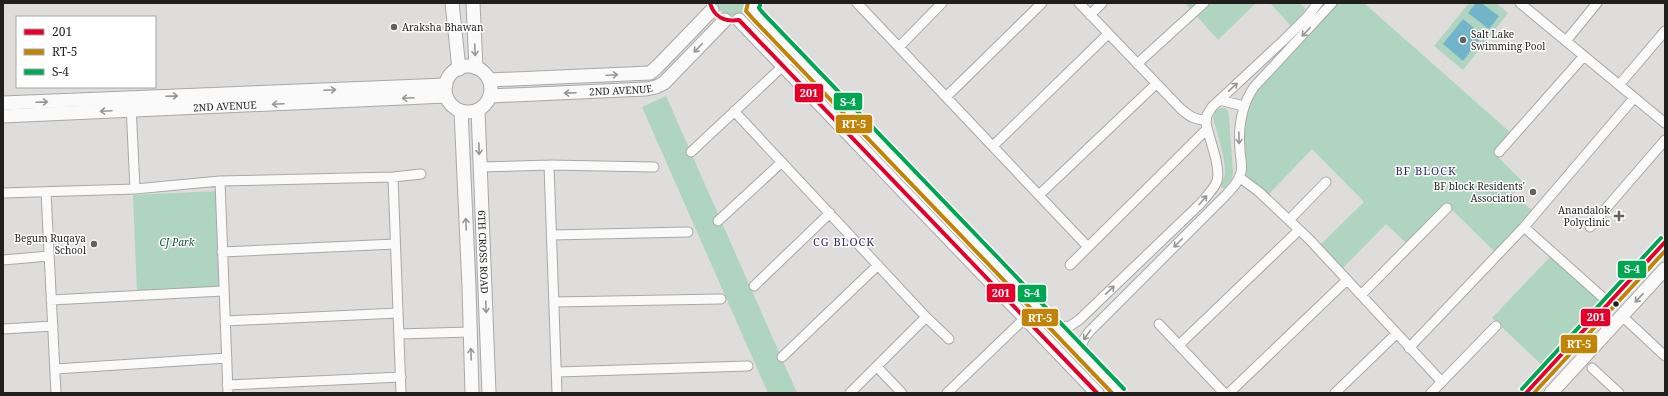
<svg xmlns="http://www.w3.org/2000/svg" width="1668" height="396" font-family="'Noto Serif',serif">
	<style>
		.green { fill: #afd4c0 }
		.water { fill: #72b5ca }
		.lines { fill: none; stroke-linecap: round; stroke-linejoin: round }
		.street-casing { stroke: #a9a8a6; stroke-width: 11 }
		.secondary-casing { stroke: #a9a8a6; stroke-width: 15 }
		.street { stroke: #fafafa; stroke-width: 9 }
		.secondary { stroke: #fafafa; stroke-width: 13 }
		.bus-1-casing { stroke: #fff; stroke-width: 7 }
		.bus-2-casing { stroke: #fff; stroke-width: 7 }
		.bus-3-casing { stroke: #fff; stroke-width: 7 }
		.bus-1 { stroke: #e4002b; stroke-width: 4 }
		.bus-2 { stroke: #c28408; stroke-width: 4 }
		.bus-3 { stroke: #00a651; stroke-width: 4 }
		.oneway { stroke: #989797 }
		.poi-dot { fill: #646260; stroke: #fff; stroke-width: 1.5 }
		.bus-dot { fill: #211f1e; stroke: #fff; stroke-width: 1.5 }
		.labels { text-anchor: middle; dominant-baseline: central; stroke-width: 3; stroke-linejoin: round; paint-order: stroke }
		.poi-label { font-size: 10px; fill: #211f1e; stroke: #fff; text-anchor: end }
		.street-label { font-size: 10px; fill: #211f1e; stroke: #fff }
		.park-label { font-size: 10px; font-style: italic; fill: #0f5037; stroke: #fff }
		.neighbourhood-label { font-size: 11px; letter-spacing: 1px; fill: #312c67; stroke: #fff }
		.line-badge { stroke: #fff; stroke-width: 1.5 }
		.badge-label { font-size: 11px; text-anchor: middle; font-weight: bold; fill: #fff }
	</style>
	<rect width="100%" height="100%" fill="#dfdddb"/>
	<path class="green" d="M715,3h34c-6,18 -27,16 -34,0z
		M1185,3h71l-38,37z
		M1270,3h29l7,6 -15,17z
		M1336,3h28l147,130 -18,19 30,30 -10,12 21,18 -38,41 -51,-50 -38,41 -21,-20 -45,46 -21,-25 44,-43 -52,-53 -44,46 -22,-14c-3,-21 -8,-56 2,-76 2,-5 6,-9 8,-14z
		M1469,3h27l12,10 -45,57 -29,-24z
		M666,96l131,297h-29l-126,-286z
		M1220,108h5l3,3 1,6 4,55 -1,7 -8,10 -3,-2c0,-5 4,-9 4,-15 0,-16 -8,-38 -12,-55l2,-5z
		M217,191l3,98 -83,3 -4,-97z
		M1550,257l53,45 -59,65 -52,-49z"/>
	<path class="water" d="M1476,3h5l18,13 -10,13 -21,-16z
		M1463,19l20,16 -20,26 -20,-17z"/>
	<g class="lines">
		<g class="street-casing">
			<path id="street" d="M857,3l231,244
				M1079,3l102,106c8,7 14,11 25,11
				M1520,3l145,120
				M1090,15l12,-12
				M1566,41l31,-38
				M899,47l43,-44
				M1137,64l67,-61
				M1619,85l46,-54
				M946,97l96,-94
				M1219,100l25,6
				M131,105l4,84
				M734,111l192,206 23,22
				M993,146l115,-112
				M691,152l92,-86 11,-13
				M1499,152l85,-96
				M549,165l8,228
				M480,167l69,-2 105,2
				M393,177l8,216
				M1239,177l19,14 51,48 133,143
				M220,181l8,212
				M46,192l10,201
				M3,193l132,-4 85,-8 173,-4 28,-3
				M1039,195l117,-111
				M1289,220l37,-38
				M718,221l64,-59
				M1524,227l85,76
				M1590,227l75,-87
				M552,235l136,-3
				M222,252l173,-8
				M3,260l46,-4
				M1070,265l137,-136
				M754,286l76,-73
				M1361,295l86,-87
				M51,300l172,-9
				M555,302l166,-3
				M1622,316l43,40
				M225,321l173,-8
				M1159,324l65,69
				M1057,327l13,-1 9,-6 121,-116c6,-7 14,-15 17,-23 4,-15 -8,-42 -11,-58l1,-8 5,-8 73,-68 23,-23 10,-13
				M3,329l50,-3
				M399,334l71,-2
				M1179,345l120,-115
				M1409,348l115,-121 110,-129
				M1081,352c0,-9 3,-14 9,-21l136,-136c6,-7 14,-14 15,-23 2,-7 -1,-15 -1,-22 -2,-23 1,-44 14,-63l78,-84
				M782,357l96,-92
				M877,367l25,26
				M1592,368l27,25
				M55,369l172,-11
				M557,372l191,-6
				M227,385l174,-8
				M850,393l76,-76
				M947,393l78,-75
				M1229,393l118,-113
				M1335,393l61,-59
				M1431,393l65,-67"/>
		</g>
		<g class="secondary-casing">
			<g id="secondary">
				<path d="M452,3l7,66"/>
				<path d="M473,3l3,65"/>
				<path d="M752,9l368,384"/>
				<path d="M739,20l358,373"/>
				<circle cx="468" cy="89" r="23"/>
				<path d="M489,80l161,-7 7,-6 55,-57"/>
				<path id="s1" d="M490,96l156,-7 10,-2 8,-4 61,-63"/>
				<path d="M3,103l443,-18"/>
				<path id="s2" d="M478,110l11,283"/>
				<path d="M461,111l8,176 3,106"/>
				<path id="s3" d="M3,116l443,-20"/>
				<path d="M1526,393l139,-151"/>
				<path d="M1551,393l114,-124"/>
			</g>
		</g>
		<use href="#street" class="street"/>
		<use href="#secondary" class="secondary"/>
		<g class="bus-1-casing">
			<path id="bus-1" d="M710,3c4,14 15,19 29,17l358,373
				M1526,393l139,-151"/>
		</g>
		<g class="bus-2-casing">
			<path id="bus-2" d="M748,3l-2,8 8,9 358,373
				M1534,393l131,-142"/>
		</g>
		<g class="bus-3-casing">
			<path id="bus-3" d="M760,5l-1,3 3,4 362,377
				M1522,389l139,-151"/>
		</g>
		<use href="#bus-1" class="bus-1"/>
		<use href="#bus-2" class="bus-2"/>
		<use href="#bus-3" class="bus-3"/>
	</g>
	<defs><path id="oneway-shaft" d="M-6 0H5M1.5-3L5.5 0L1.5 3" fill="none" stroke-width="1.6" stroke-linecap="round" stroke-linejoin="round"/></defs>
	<g class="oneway">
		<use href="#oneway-shaft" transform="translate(1306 32) rotate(134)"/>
		<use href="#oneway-shaft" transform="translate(698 48) rotate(134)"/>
		<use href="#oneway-shaft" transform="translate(475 50) rotate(87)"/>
		<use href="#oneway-shaft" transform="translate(612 75) rotate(-3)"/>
		<use href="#oneway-shaft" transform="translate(1233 87) rotate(-43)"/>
		<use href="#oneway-shaft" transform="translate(330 90) rotate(-3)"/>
		<use href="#oneway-shaft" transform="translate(570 93) rotate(178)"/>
		<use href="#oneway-shaft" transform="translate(172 96) rotate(-2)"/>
		<use href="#oneway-shaft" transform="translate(408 98) rotate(177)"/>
		<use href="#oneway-shaft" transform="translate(42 102) rotate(-2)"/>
		<use href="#oneway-shaft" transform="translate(278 104) rotate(177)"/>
		<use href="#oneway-shaft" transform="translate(106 111) rotate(177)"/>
		<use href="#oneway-shaft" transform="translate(1239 138) rotate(88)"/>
		<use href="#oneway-shaft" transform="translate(479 149) rotate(88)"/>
		<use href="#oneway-shaft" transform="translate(1203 200) rotate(-50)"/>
		<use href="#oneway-shaft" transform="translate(466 224) rotate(-93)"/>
		<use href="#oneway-shaft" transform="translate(1178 243) rotate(135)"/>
		<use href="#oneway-shaft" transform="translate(1110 290) rotate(-44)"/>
		<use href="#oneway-shaft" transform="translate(1639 298) rotate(133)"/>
		<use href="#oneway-shaft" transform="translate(486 307) rotate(88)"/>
		<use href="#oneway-shaft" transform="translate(1087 335) rotate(127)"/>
		<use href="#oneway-shaft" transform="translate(471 354) rotate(-92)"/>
	</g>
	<g class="poi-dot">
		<circle cx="394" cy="27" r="4"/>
		<circle cx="1463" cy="40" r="4"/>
		<circle cx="1533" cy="192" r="4"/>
		<path d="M1617 210h4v4h4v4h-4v4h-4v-4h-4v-4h4z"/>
		<circle cx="94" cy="244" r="4"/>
	</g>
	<circle class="bus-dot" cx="1616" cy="304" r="3.5"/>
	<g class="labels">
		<g class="poi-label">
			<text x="402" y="27" text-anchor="start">Araksha Bhawan</text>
			<text x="1471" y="34" text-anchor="start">Salt Lake<tspan x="1471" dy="12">Swimming Pool</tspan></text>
			<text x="1525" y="186">BF block Residents'<tspan x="1525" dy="12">Association</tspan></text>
			<text x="1610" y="210">Anandalok<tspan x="1610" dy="12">Polyclinic</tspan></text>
			<text x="86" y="238">Begum Ruqaya<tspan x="86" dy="12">School</tspan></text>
		</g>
		<g class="street-label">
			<text stroke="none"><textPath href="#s1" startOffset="131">2ND AVENUE</textPath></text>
			<text stroke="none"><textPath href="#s3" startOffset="222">2ND AVENUE</textPath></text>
			<text stroke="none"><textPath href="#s2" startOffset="142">6TH CROSS ROAD</textPath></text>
		</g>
		<g class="park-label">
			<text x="177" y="242">CJ Park</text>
		</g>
		<g class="neighbourhood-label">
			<text x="1426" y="170">BF BLOCK</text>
			<text x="844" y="241">CG BLOCK</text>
		</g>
	</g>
	<g class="line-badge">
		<rect x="794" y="83" width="30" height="20" rx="4" fill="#e4002b"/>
		<rect x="833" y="92" width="30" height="19" rx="4" fill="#00a651"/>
		<rect x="835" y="114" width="38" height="20" rx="4" fill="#c28408"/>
		<rect x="1617" y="260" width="30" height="19" rx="4" fill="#00a651"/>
		<rect x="986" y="283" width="30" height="20" rx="4" fill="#e4002b"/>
		<rect x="1017" y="284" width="30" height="19" rx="4" fill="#00a651"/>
		<rect x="1580" y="308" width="31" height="19" rx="4" fill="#e4002b"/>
		<rect x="1021" y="308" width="38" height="19" rx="4" fill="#c28408"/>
		<rect x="1560" y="334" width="38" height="20" rx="4" fill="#c28408"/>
	</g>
	<g class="badge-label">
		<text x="809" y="97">201</text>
		<text x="848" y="106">S-4</text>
		<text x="854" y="128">RT-5</text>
		<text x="1632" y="273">S-4</text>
		<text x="1001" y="297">201</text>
		<text x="1032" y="297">S-4</text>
		<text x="1596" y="321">201</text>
		<text x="1040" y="322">RT-5</text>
		<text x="1579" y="348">RT-5</text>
	</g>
	<rect width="1668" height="396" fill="none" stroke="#211f1e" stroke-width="8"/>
	<rect x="16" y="16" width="140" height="72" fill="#ffffff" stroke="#a6a5a5"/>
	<rect x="24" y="29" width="20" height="6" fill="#e4002b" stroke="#a6a5a5"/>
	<text x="52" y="36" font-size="12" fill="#211f1e">201</text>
	<rect x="24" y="49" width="20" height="6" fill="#c28408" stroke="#a6a5a5"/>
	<text x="52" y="56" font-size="12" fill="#211f1e">RT-5</text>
	<rect x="24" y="69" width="20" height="6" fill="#00a651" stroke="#a6a5a5"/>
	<text x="52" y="76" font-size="12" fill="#211f1e">S-4</text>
</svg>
